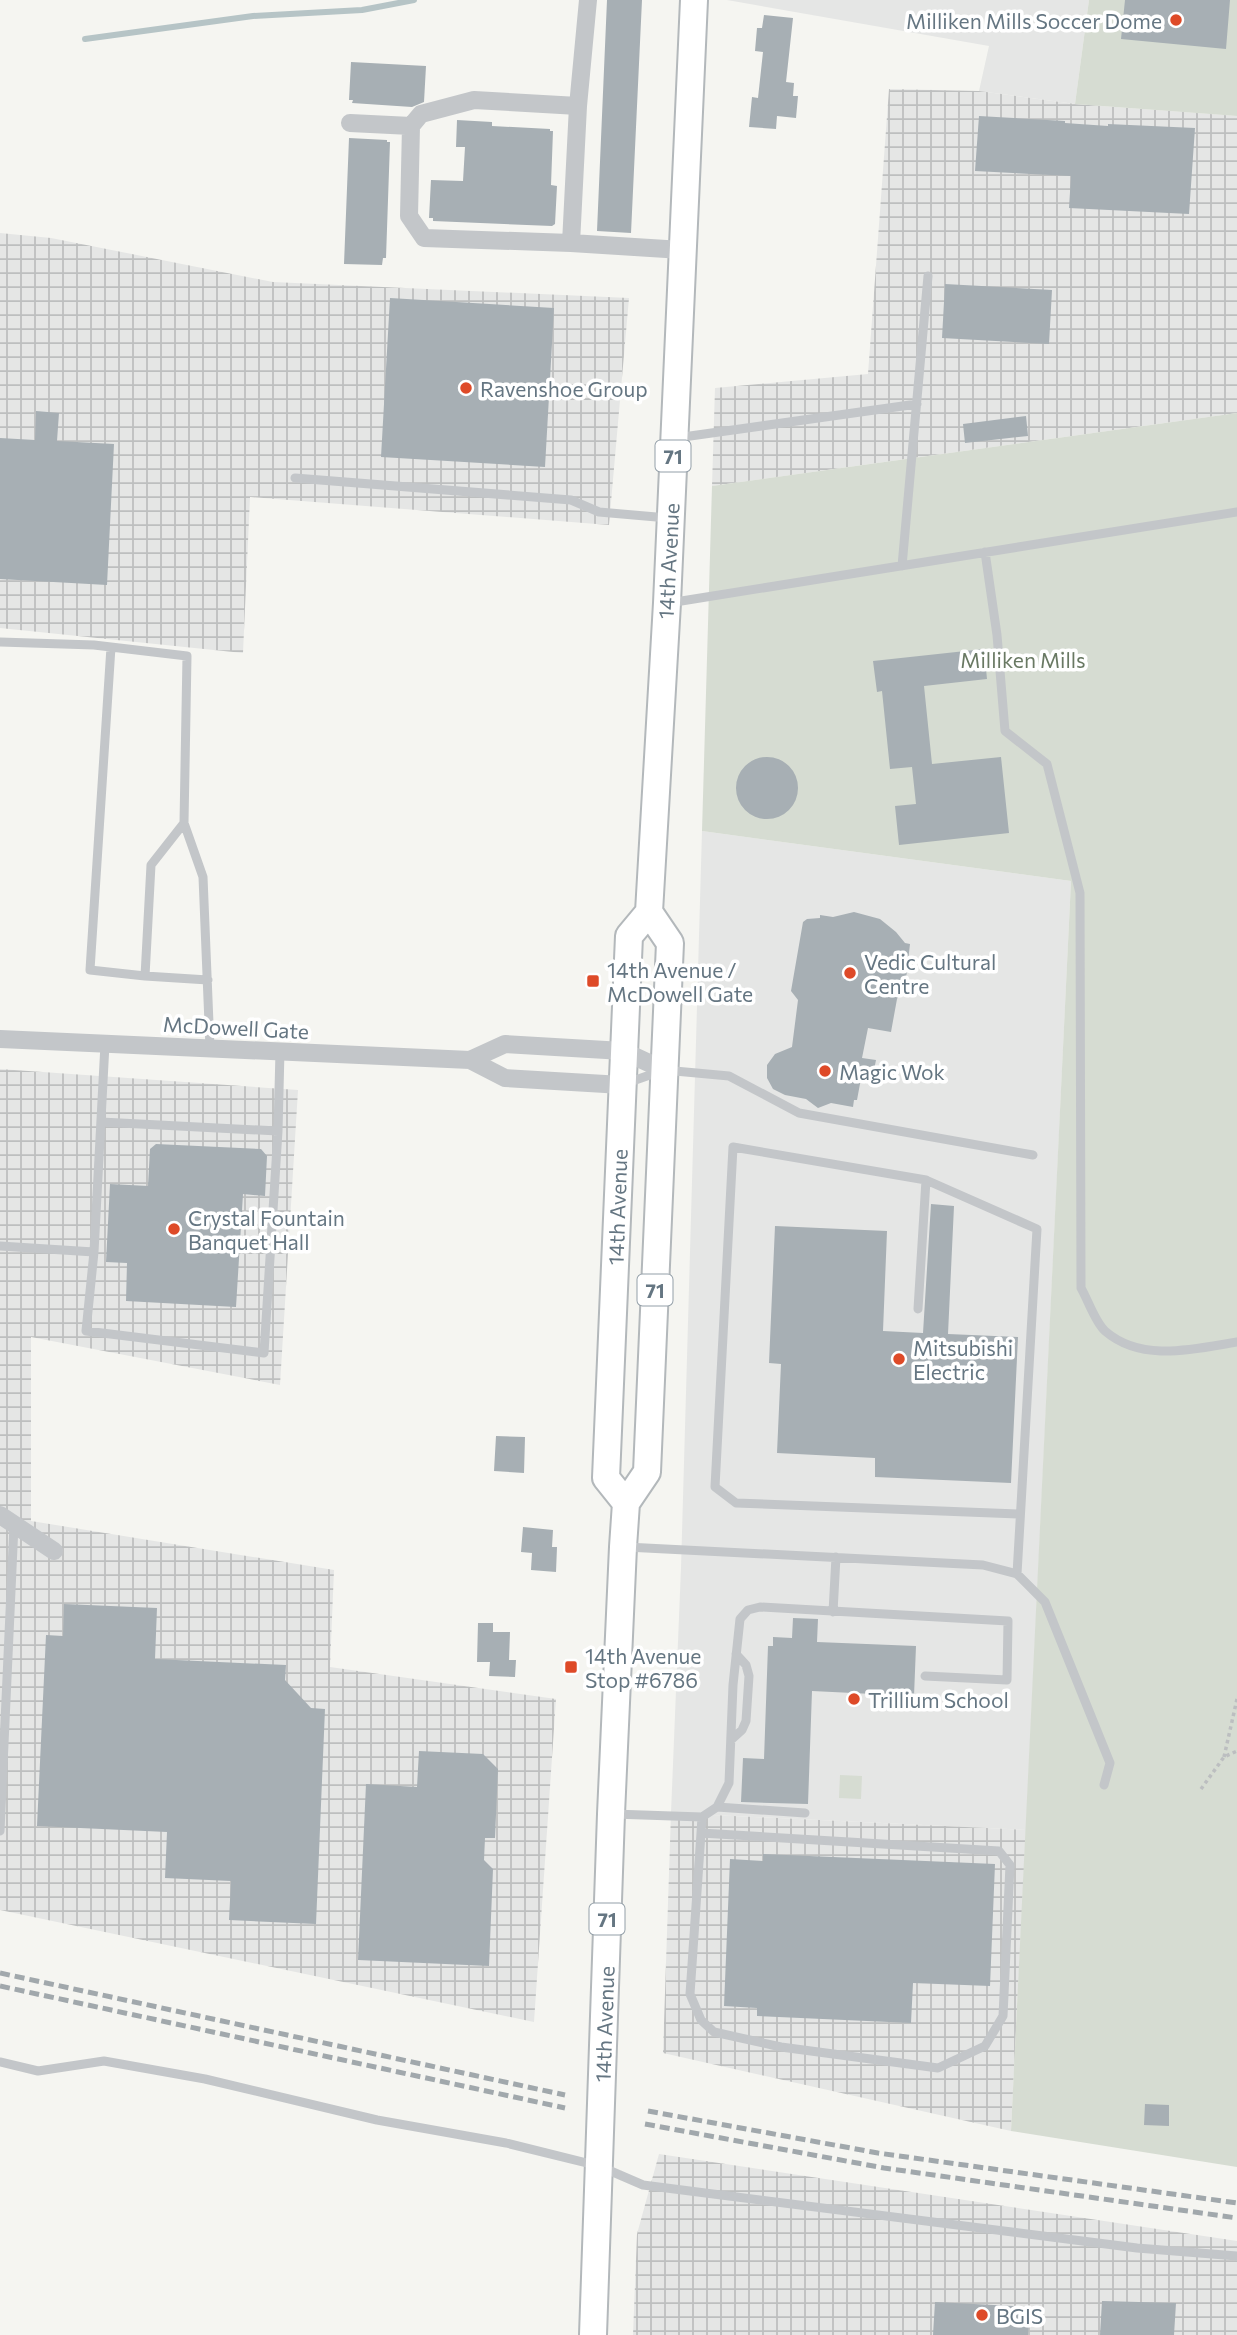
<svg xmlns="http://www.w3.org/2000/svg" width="1237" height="2335" font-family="Commissioner,sans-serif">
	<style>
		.built { fill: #e5e6e5 }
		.industrial { fill: url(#industrial-grid) }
		.green { fill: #d6dcd2 }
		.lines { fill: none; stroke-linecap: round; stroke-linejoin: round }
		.stream { stroke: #b6c4c6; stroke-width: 6 }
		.building { fill: #a7afb4 }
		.primary-casing { stroke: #b3b8bb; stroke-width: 30 }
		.path { stroke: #bcbec0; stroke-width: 3.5; stroke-dasharray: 3.5 3.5; stroke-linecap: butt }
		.lane { stroke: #c3c6c9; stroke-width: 9 }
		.street { stroke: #c3c6c9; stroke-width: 18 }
		.primary { stroke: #fff; stroke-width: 26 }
		.rail { stroke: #a1a8ac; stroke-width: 5; stroke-dasharray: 10 5; stroke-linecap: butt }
		.poi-dot { fill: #de4a28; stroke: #fff; stroke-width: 2.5 }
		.labels { text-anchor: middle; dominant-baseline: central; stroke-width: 7; stroke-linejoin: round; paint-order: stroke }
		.shield { fill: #fff; stroke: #939fa8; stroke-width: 2 }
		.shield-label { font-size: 19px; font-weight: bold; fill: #657682 }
		.poi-label { font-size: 21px; fill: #657682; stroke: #fff; text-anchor: start }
		.street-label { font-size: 21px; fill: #657682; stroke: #fff }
		.park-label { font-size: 21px; fill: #697963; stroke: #fff }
	</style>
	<defs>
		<pattern id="industrial-grid" width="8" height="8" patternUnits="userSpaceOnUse" patternTransform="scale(1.75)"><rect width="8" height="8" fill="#e5e6e5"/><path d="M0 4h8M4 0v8" fill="none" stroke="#bdbfbf"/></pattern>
	</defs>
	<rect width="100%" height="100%" fill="#f5f5f1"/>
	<path class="built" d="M727,0h362l-14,104 -96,-13 10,-45z
		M702,831l369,50 -45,949 -355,-17 10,-245z"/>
	<path class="industrial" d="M889,89l90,2 96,13 162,12v297l-525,73 3,-98 153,-14z
		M0,233l51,5 222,44 356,16 -20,227 -359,-28 -7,156 -243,-25z
		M0,1069l298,21 -18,295 -249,-48v184l303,49 -4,97 226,32 -22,323 -534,-112z
		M671,1813l355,17 -15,301 -348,-78z
		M659,2154l578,87v94h-604l4,-101z"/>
	<path class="green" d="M1089,0h148v116l-162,-12z
		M1237,413v1754l-226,-36 60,-1250 -369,-50 10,-345z
		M840,1775l22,1 -1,23 -22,-1z"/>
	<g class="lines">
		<path class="stream" d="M85,39l168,-23 109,-6 52,-10"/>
	</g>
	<path class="building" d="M607,0h35l-11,233 -34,-2z
		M1125,0h105l-4,49 -105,-10z
		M764,15l29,3 -7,64 8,1 -1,13h5l-2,22 -19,-2 -1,13 -27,-2 3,-30 6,1 5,-46 -8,-1 2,-23h5z
		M351,62l75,4 -2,36 -12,5 -60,-4 1,-3h-4z
		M979,116l86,5v2l43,3v-2l87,4 -6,86 -120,-6 2,-32 -96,-5z
		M457,120l35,2v4l58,3v2h3l-2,54 6,1 -2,38 -3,2 -119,-5v-3h-4l2,-38 32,1 2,-34h-9z
		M349,138l38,2v2h3l-4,116h-3l-1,7 -38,-1z
		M945,284l107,6 -3,54 -107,-6z
		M390,298l164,10 -9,159 -164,-10z
		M36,411l23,2 -2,28 57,3 -7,141 -107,-6v-141l35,2z
		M1026,416l2,20 -63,7 -2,-19z
		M984,649l3,30 -63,7 8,78 69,-7 8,76 -110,12 -4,-39 21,-2 -4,-37 -22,2 -8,-78 -5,1 -4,-31z
		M736 788a31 31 0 1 1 62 0a31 31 0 1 1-62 0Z
		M854,912l26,7 16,13 9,11 5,1 -4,35 -9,20 -6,33 -23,-4 -6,30 14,2 -3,15 -11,-2 -5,27h-3l-1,7 -22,-4 -13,5 -12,-9 -21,-4 -12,-6 -6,-11v-13l8,-11 17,-7 6,-47 -7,-9 12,-69 4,-3 13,-1v-3l13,2z
		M156,1144l105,5 6,7 -2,40 -22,-2 -7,113 -110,-6 1,-38 -21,-1 4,-78 38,2 2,-37z
		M931,1204l23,2 -6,128 70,3 -7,146 -136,-6v-19l-98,-5 4,-89 -12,-1 6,-137 112,5 -4,100 40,2z
		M496,1436l29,1 -1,36 -30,-2z
		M523,1527l30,3 -1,17h5l-1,25 -25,-2 1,-17 -11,-1z
		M64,1604l93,4 -2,51 131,6 -1,15 26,28 14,1 -9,215 -87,-4 2,-39 -66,-3 2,-46 -130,-6 9,-191 17,1z
		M793,1618l25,1 -1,23 99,4 -2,50 -102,-5 -4,113 -67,-2 2,-44 21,1 4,-113h5v-9l19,1z
		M478,1623h15v9h17l-1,28h7l-1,17 -26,-1 1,-14h-13z
		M419,1751l64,3 15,15 -3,69h-10l-1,22 9,9 -4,97 -131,-6 8,-176 51,3z
		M763,1854l232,10 -5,122 -77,-3 -2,40 -154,-7v-8l-33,-2 6,-147 33,2z
		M1145,2104l24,1v21l-25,-1z
		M1102,2301l74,2 -2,32h-74z
		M935,2302l95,5 -2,28h-95z"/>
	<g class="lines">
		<g class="primary-casing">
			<path id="primary" d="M626,1503l-20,-25 23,-542 20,-24
				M593,2335l18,-521 12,-267 3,-44 21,-31 23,-529 -21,-31 18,-309 27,-603"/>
		</g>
		<path class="path" d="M1224,1757l13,-58
			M1201,1789l23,-32 13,-6"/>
		<path class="lane" d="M676,438l241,-34
			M295,478l276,22 28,12 69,6
			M985,552l12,83 8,96 42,33 33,129 1,395c7,12 14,34 24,43 37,32 89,18 132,11
			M902,566l26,-290
			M669,603l568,-91
			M0,642l94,3 93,11 -3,167 -33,42 -6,111 -55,-6 21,-323
			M184,823l19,54 7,171
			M145,976l63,4
			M105,1044l-11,208 -8,79 178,22 14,-222 2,-80
			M627,1083l37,-13 65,6 70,37 234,42
			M101,1122l177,9
			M926,1180l111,49 -20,345
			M0,1246l94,6
			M918,1309l8,-129 -193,-33 -18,340 21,16 284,11
			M626,1547l357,18 34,9 28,28 65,161 -6,22
			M833,1612l3,-55
			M731,1740l11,-10 4,-9 3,-45 -3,-11 -10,-11
			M717,1807l88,6
			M613,1814l89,3 -1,16 298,18 11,14 -7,151 -18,30 -47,22 -157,-21 -67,-15 -13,-12 -11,-26 11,-161
			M702,1817l15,-10 12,-24 4,-98 7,-66 8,-9 12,-3 248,14 -1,59 -82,-4
			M0,1831l14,-306
			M0,2062l38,9 66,-10 101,18 172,41 129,23 93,23 44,19 494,63 100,8"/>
		<path class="street" d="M578,106l-104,-6 -53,14 -10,12 -2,90 15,22 147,5 111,7
			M350,123l61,3
			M571,243l7,-137 10,-106
			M0,1039l470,21 35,18 117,7
			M470,1060l35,-16 118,7 41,19
			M0,1515l54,36"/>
		<use href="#primary" class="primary"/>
		<path class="rail" d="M0,1973l565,122
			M0,1986l565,122
			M648,2111l230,42 359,50
			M645,2124l239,44 353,50"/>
	</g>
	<g class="poi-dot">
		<circle cx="1176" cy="20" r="7"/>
		<circle cx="466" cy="388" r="7"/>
		<circle cx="850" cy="973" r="7"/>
		<rect x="586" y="974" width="14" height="14" rx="3.5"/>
		<circle cx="825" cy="1071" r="7"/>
		<circle cx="174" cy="1229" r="7"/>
		<circle cx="899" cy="1359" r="7"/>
		<rect x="564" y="1660" width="14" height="14" rx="3.5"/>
		<circle cx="854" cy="1699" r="7"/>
		<circle cx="982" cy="2315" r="7"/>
	</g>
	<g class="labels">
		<g class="shield">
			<rect x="655.5" y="440.5" width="35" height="31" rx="5"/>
			<rect x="637.5" y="1274.5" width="35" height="31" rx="5"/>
			<rect x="589.5" y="1903.5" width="35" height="31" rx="5"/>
		</g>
		<g class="shield-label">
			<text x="673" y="456">71</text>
			<text x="655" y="1290">71</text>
			<text x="607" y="1919">71</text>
		</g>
		<g class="poi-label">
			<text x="1162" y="20" text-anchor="end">Milliken Mills Soccer Dome</text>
			<text x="480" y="388">Ravenshoe Group</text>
			<text x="864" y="961">Vedic Cultural<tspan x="864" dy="24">Centre</tspan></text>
			<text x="607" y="969">14th Avenue /<tspan x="607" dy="24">McDowell Gate</tspan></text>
			<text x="839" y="1071">Magic Wok</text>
			<text x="188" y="1217">Crystal Fountain<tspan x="188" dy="24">Banquet Hall</tspan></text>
			<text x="913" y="1347">Mitsubishi<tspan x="913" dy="24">Electric</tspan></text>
			<text x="585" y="1655">14th Avenue<tspan x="585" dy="24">Stop #6786</tspan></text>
			<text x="868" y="1699">Trillium School</text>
			<text x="996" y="2315">BGIS</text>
		</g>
		<g class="street-label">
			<text transform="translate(668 561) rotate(-87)">14th Avenue</text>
			<text transform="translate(236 1027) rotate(3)">McDowell Gate</text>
			<text transform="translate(617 1207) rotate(-88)">14th Avenue</text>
			<text transform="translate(604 2024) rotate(-88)">14th Avenue</text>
		</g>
		<g class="park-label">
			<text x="1023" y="659">Milliken Mills</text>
		</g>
	</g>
</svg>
